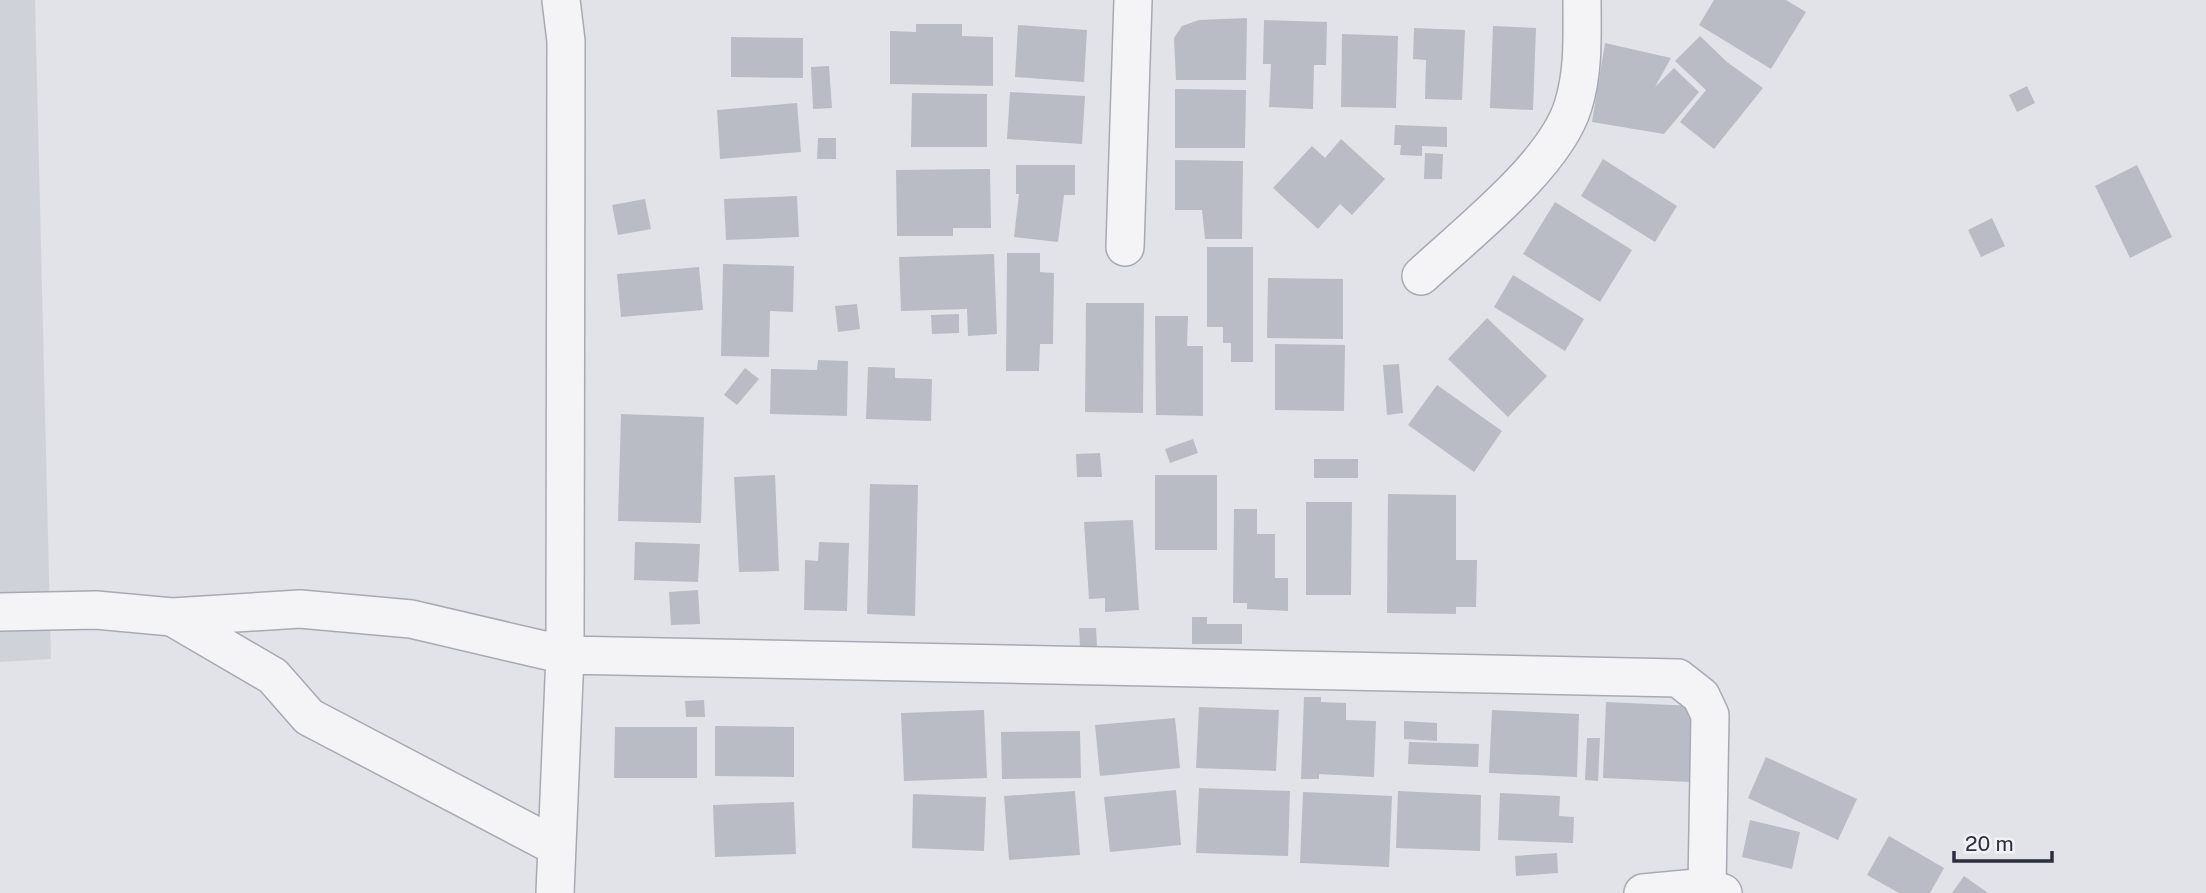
<svg xmlns="http://www.w3.org/2000/svg" width="2206" height="893" font-family="'Public Sans',sans-serif">
	<style>
		.built { fill: #d0d2da }
		.building { fill: #b9bcc5 }
		.lines { fill: none; stroke-linecap: round; stroke-linejoin: round }
		.minor-casing { stroke: #a8a9b2; stroke-width: 40 }
		.minor { stroke: #f4f4f7; stroke-width: 37 }
	</style>
	<rect width="100%" height="100%" fill="#e2e3e8"/>
	<path class="built" d="M0,0h35l16,659 -51,3z"/>
	<path class="building" d="M1714,0h72l20,12 -35,57 -72,-44z
		M1247,18l-1,62h-70l-2,-42 8,-12 17,-6z
		M1264,20l63,2 -1,43h-12l-1,44 -44,-2 2,-43h-8z
		M916,24h46v12l31,1v49l-103,-2v-53l26,1z
		M1018,25l69,5 -3,52 -69,-5z
		M1493,26l43,2 -3,82 -43,-2z
		M1414,28l51,2 -3,70 -37,-1 1,-39 -13,-1z
		M1342,34l56,2 -2,72 -55,-1z
		M1700,36l27,26 36,26 -49,61 -34,-27 26,-32 -31,-29z
		M731,37l72,1v40l-72,-1z
		M1605,43l66,15 -16,29 19,-19 25,24 -35,42 -72,-12z
		M829,66l3,42 -19,1 -2,-42z
		M2027,86l8,17 -18,9 -8,-17z
		M1175,89l71,1 -1,58h-70z
		M1010,92l75,4 -3,48 -75,-5z
		M912,93l75,1v53h-76z
		M797,103l4,49 -81,7 -3,-49z
		M1395,125l52,2v20l-25,-1v10l-22,-1 1,-10h-7z
		M818,138h18v21h-19z
		M1341,139l44,40 -33,36 -12,-11 -22,25 -45,-41 39,-42 13,12z
		M1425,153l18,1 -1,25h-18z
		M1603,159l74,47 -22,36 -74,-46z
		M1175,160l68,1 -1,78h-37l-3,-29h-27z
		M1016,165h59v30h-11l-6,47 -44,-5 5,-43h-3z
		M2137,165l35,72 -42,21 -35,-72z
		M990,169l1,59h-38v8h-56l-1,-66z
		M797,196l2,41 -73,3 -2,-41z
		M645,199l6,30 -33,6 -6,-30z
		M1555,202l77,48 -32,52 -77,-48z
		M1992,218l13,28 -24,11 -13,-27z
		M1207,247h46v115h-22v-19h-8v-16h-16z
		M1007,253h33v19l14,1 -1,71h-13l-1,27h-33z
		M994,254l3,80 -29,2 -1,-27 -66,2 -2,-54z
		M723,264l71,2 -1,46 -23,-1 -1,46 -48,-1z
		M699,267l4,43 -82,7 -4,-43z
		M1513,275l71,44 -19,32 -71,-44z
		M1268,278l75,1v60l-76,-1z
		M1086,303h58l-1,110 -58,-1z
		M857,304l3,25 -22,3 -3,-26z
		M959,314v19l-27,1 -1,-19z
		M1155,316h33l-1,30h16v70l-47,-1z
		M1487,318l60,58 -39,41 -60,-58z
		M1275,344l70,1 -1,66 -69,-1z
		M818,360l30,1 -1,55 -77,-2 1,-45 46,1z
		M1399,364l4,49 -16,2 -4,-50z
		M868,367l27,1v10l37,1 -1,42 -65,-2z
		M745,368l14,11 -22,26 -13,-10z
		M1437,385l65,46 -28,41 -66,-47z
		M621,414l83,3 -3,106 -83,-2z
		M1193,439l5,14 -28,10 -5,-14z
		M1100,453l2,24h-25l-1,-23z
		M1314,459h44v19h-44z
		M775,475l4,96 -40,1 -5,-95z
		M1155,475h62v75h-62z
		M870,484l48,1 -3,131 -48,-2z
		M1388,494l68,1v65h21l-1,47h-20v7l-69,-1z
		M1306,502h46l-1,93h-45z
		M1234,509h23v25h18v44h13v33l-41,-2v-6h-14z
		M1133,520l6,90 -34,2v-14l-16,1 -5,-77z
		M635,542l65,2 -2,38 -64,-2z
		M819,542l30,1 -2,68 -43,-1 1,-50 13,1z
		M698,590l2,34 -29,1 -2,-33z
		M1192,617h15v7h35v20h-50z
		M1079,628h17l1,18h-17z
		M1304,697h17v5l25,1v17l30,1 -2,56 -55,-3v5h-18z
		M704,700l1,17h-19l-1,-16z
		M1606,702l88,4 -3,76 -88,-4z
		M1199,707l80,3 -3,61 -80,-3z
		M984,710l3,68 -83,3 -3,-68z
		M1492,710l87,4 -2,63 -88,-4z
		M1175,718l5,50 -80,8 -5,-51z
		M1404,721l33,2v18l-33,-2z
		M715,726l79,1v50l-79,-1z
		M615,727h82v51h-83z
		M1080,731l1,47 -79,1 -1,-47z
		M1587,738h13l-2,43 -13,-1z
		M1409,742l70,2 -1,23 -70,-3z
		M1766,757l91,42 -19,41 -90,-42z
		M1199,788l91,3 -2,65 -92,-3z
		M1176,790l5,55 -71,7 -6,-55z
		M1075,791l5,64 -71,5 -5,-64z
		M1398,791l83,4 -1,56 -84,-3z
		M1303,792l89,4 -3,71 -89,-4z
		M1500,793l60,3 -1,20 15,1 -1,26 -75,-3z
		M913,794l73,3 -2,54 -72,-3z
		M794,802l2,52 -81,3 -2,-52z
		M1750,820l50,12 -8,37 -50,-12z
		M1889,836l55,32 -14,25h-31l-32,-18z
		M1557,853l1,20 -42,3 -1,-20z
		M1964,876l24,17h-36z"/>
	<g class="lines">
		<g class="minor-casing">
			<path id="minor" d="M1125,247l8,-247
				M1421,276c46,-43 134,-111 152,-170 11,-35 9,-70 9,-106
				M0,612l96,-2 76,7 128,-8 111,10 154,36 1113,23 23,18 9,19 -3,172
				M172,617l101,59 36,41 248,130
				M555,893l10,-238 1,-614 -5,-41
				M1643,893l64,-6 16,6"/>
		</g>
		<use href="#minor" class="minor"/>
	</g>
	<path d="M1954 851v10h98v-10" fill="none" stroke="#2c2f3e" stroke-width="3.5"/>
	<text x="1965" y="851" font-size="21" fill="#2c2f3e" stroke="#f1f2f6" stroke-width="5" paint-order="stroke">20 m</text>
</svg>
